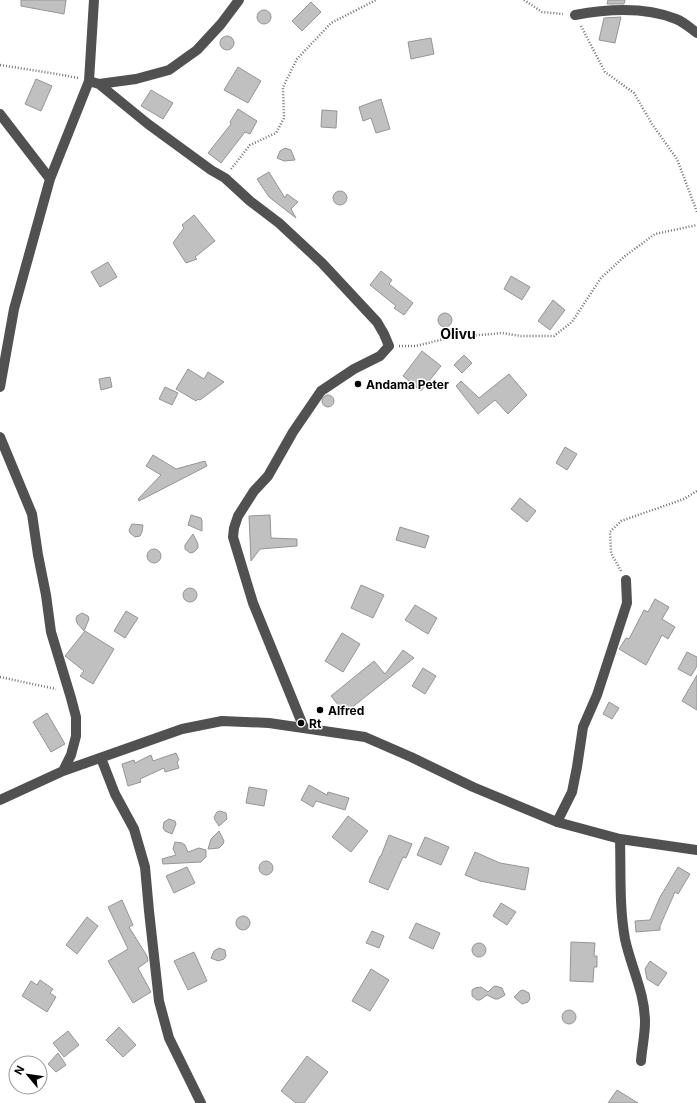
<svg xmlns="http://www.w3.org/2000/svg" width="697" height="1103" font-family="Inter,sans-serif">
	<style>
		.building { fill: #c0c0c0; stroke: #959595 }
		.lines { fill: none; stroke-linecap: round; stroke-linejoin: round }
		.path { stroke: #737373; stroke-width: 2.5; stroke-dasharray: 1 2; stroke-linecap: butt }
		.minor { stroke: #515151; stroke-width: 10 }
		.poi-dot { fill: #000; stroke: #fff; stroke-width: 1.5 }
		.labels { text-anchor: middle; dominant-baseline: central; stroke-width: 3; stroke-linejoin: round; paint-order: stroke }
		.poi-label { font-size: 12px; font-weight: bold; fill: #000; stroke: #fff; text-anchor: start }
		.quarter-label { font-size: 14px; font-weight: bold; fill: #000; stroke: #fff }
	</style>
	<rect width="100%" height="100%" fill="#fff"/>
	<path class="building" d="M21,0h45l-2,14 -43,-8z
		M608,0h17l-1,4h-17z
		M311,2l10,10 -19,19 -10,-10z
		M257 17a7 7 0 1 1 14 0a7 7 0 1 1-14 0Z
		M621,17l-6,26 -16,-3 5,-22z
		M220 43a7 7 0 1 1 14 0a7 7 0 1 1-14 0Z
		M431,38l3,16 -23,5 -3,-17z
		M238,67l23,14 -13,22 -24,-13z
		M36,79l16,7 -11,25 -16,-7z
		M151,90l22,13 -10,16 -22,-13z
		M381,99l9,30 -14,4 -5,-15 -8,3 -4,-14z
		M238,109l19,12 -7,13 -5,-2 -24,31 -13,-10 23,-29 -1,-2z
		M322,110l15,1 -1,17 -15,-1z
		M285,148l6,2 4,10 -11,1 -7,-3 3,-7z
		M269,172l16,26 2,-4 11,8 -7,7 5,9 -27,-21 -12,-18z
		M333 198a7 7 0 1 1 14 0a7 7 0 1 1-14 0Z
		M194,215l21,26 -20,16 2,2 -11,4 -13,-20 11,-15 -2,-3z
		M108,262l9,15 -17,10 -9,-15z
		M381,271l11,9 -3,4 24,19 -9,12 -10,-7 2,-2 -26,-21z
		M511,276l19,11 -8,13 -18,-11z
		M553,300l12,10 -15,20 -12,-9z
		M438 320a7 7 0 1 1 14 0a7 7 0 1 1-14 0Z
		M422,351l19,15 -20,25 -18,-15z
		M464,355l8,8 -10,10 -8,-8z
		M188,369l16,10 4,-7 16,10 -24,18 -2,-1 -2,2 -20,-12z
		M509,374l18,21 -19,19 -13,-14 -17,14 -22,-28 5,-5 18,17z
		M110,377l2,10 -11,3 -2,-11z
		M165,387l13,6 -6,12 -13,-6z
		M322 401a6 6 0 1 1 12 0a6 6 0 1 1-12 0Z
		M565,447l12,7 -10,16 -11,-7z
		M153,455l23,14 29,-8 2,5 -68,35 -1,-2 23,-24 -15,-9z
		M520,498l16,13 -9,11 -16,-13z
		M191,515l10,3 1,3v10l-14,-6z
		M270,515l1,23 26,1v7l-37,3 -9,12 -2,-45z
		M132,524l11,1 -1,7 -2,4 -5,1 -5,-4 -1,-3z
		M400,527l29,9 -4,12 -29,-8z
		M193,534l5,10v4l-4,4 -4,1 -5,-4v-4z
		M147 556a7 7 0 1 1 14 0a7 7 0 1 1-14 0Z
		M361,585l23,10 -11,23 -22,-10z
		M183 595a7 7 0 1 1 14 0a7 7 0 1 1-14 0Z
		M655,599l14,8 -7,12 13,8 -7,12 -6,-4 -16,30 -27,-16 7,-11 3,1 15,-29 4,2z
		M415,605l22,13 -9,16 -23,-14z
		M126,611l12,7 -13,20 -11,-7z
		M82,613l6,3 1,3 -5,12 -7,-8 -1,-4 1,-3z
		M85,631l29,18 -21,35 -13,-8 4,-5 -19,-15z
		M342,633l18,11 -17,28 -18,-11z
		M403,650l11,8 -69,55 -14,-17 43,-35 11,13z
		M687,652l10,5v9l-6,10 -13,-7z
		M423,668l13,8 -11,18 -13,-8z
		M697,675v35l-15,-9z
		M609,702l10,6 -7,11 -9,-5z
		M47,713l18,31 -14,8 -18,-30z
		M176,753l3,7 -2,2 2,6 -14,4 -1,-4 -24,11 1,3 -13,4 -6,-22 12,-4 1,3 16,-8 2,6z
		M309,785l18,10 1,-3 21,6 -4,12 -29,-9 -3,6 -12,-7z
		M249,787l18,3 -3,16 -18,-3z
		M220,811l6,2 1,6 -8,7 -4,-6 -1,-3 3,-5z
		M348,816l20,15 -17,21 -19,-15z
		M169,819l6,2 1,3 -4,10 -7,-3 -2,-3 1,-6z
		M219,831l5,10 -1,3 -4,4 -11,1 3,-10z
		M389,835l23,9 -6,14 -3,-1 -15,33 -19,-8 11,-26h1z
		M425,837l24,10 -8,18 -24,-10z
		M175,842l7,1 3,2 3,7 11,-4 7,2v7l-5,5 -38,2 -1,-5 14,-4 -3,-6z
		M475,852l25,11 29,5 -4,22 -45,-9 -15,-6z
		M259 868a7 7 0 1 1 14 0a7 7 0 1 1-14 0Z
		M187,867l8,16 -21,10 -8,-17z
		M678,867l12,7 -12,20 -3,-2 -15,34v4l-24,2 -1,-11 15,-1 10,-23z
		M122,900l11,25 -4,2 18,29 1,5 -10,7 13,24 -18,11 -25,-42 20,-12 -20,-42z
		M501,903l15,9 -9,13 -14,-9z
		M236 923a7 7 0 1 1 14 0a7 7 0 1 1-14 0Z
		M87,917l11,9 -21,28 -11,-9z
		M416,923l24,10 -7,16 -24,-11z
		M372,931l12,5 -5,12 -13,-5z
		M571,942l24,1 -1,13h3v11h-3l-1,15 -23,-1z
		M472 950a7 7 0 1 1 14 0a7 7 0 1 1-14 0Z
		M219,948l6,2 1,6 -2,3 -6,2 -7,-3 3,-7z
		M194,952l13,29 -19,9 -14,-29z
		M650,961l17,12 -9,13 -11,-7 -2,-10z
		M371,969l18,11 -19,31 -18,-10z
		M40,980l13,9 -3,4 6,4 -9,15 -25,-16 9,-15 6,4z
		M496,986l6,2 3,7 -7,4h-3l-8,-4 -7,5h-3l-5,-4v-6l3,-2 6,-1 7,5 5,-5z
		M523,990l6,3 1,6 -2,3 -6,2 -8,-7 6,-6z
		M562 1017a7 7 0 1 1 14 0a7 7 0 1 1-14 0Z
		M119,1027l17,18 -13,12 -17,-17z
		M68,1031l11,14 -15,12 -11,-14z
		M58,1053l8,12 -10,7 -8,-8z
		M307,1056l21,16 -24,31h-8l-15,-12z
		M617,1090l21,13h-30z"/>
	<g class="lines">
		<path class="path" d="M524,0l18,12 21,2
			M581,26l24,46 29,21 18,31 25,35 20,53
			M0,65l57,9 21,4
			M231,169l19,-24 26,-12 8,-15 -1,-31 14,-28 34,-36 45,-23
			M399,346h17l32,-8 32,-3 22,-2 19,3h33l18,-14 29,-44 24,-22 30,-22 42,-9
			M621,571l-10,-18 -1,-21 11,-11 63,-22 13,-8
			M0,677l56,12"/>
		<path class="minor" d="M575,15c32,-6 71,-8 101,4 8,3 14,9 21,14
			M89,81l10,3 49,40 63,46 14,8 25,23 29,22 43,40 55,59 7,12 5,12 -9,10 -26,13 -33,22 -28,41 -25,44 -14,15 -16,25 -4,12 -1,9 20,66 51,125
			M99,84l37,-5 33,-9 28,-20 24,-26 18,-24
			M0,114l50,65
			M0,387l14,-78 36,-130 39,-98 5,-81
			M0,437l32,77 6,41 8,40 5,37 20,66 5,19v19l-5,19 -8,16
			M101,758l14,36 19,35 11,38 4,44 10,90 10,37 32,65
			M0,800l63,-29 119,-42 40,-8 47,2 96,14 46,20 62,30 84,35 63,17 77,11
			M557,822l15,-30 5,-25 6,-40 14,-32 30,-92 -1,-23
			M620,839c1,33 -1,67 5,100 6,28 20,54 20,83 0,13 -3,26 -4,39"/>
	</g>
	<g class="poi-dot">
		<circle cx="358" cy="384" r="4"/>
		<circle cx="320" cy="710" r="4"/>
		<circle cx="301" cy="723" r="4"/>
	</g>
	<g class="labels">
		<g class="poi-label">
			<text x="366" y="384">Andama Peter</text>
			<text x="328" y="710">Alfred</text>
			<text x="309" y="723">Rt</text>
		</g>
		<g class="quarter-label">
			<text x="458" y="333">Olivu</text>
		</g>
	</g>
	<g transform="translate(28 1075) rotate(299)"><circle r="19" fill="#ffffff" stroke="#999999"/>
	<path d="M0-3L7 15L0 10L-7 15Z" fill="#000000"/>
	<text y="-6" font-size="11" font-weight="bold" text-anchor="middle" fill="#000000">N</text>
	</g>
</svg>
